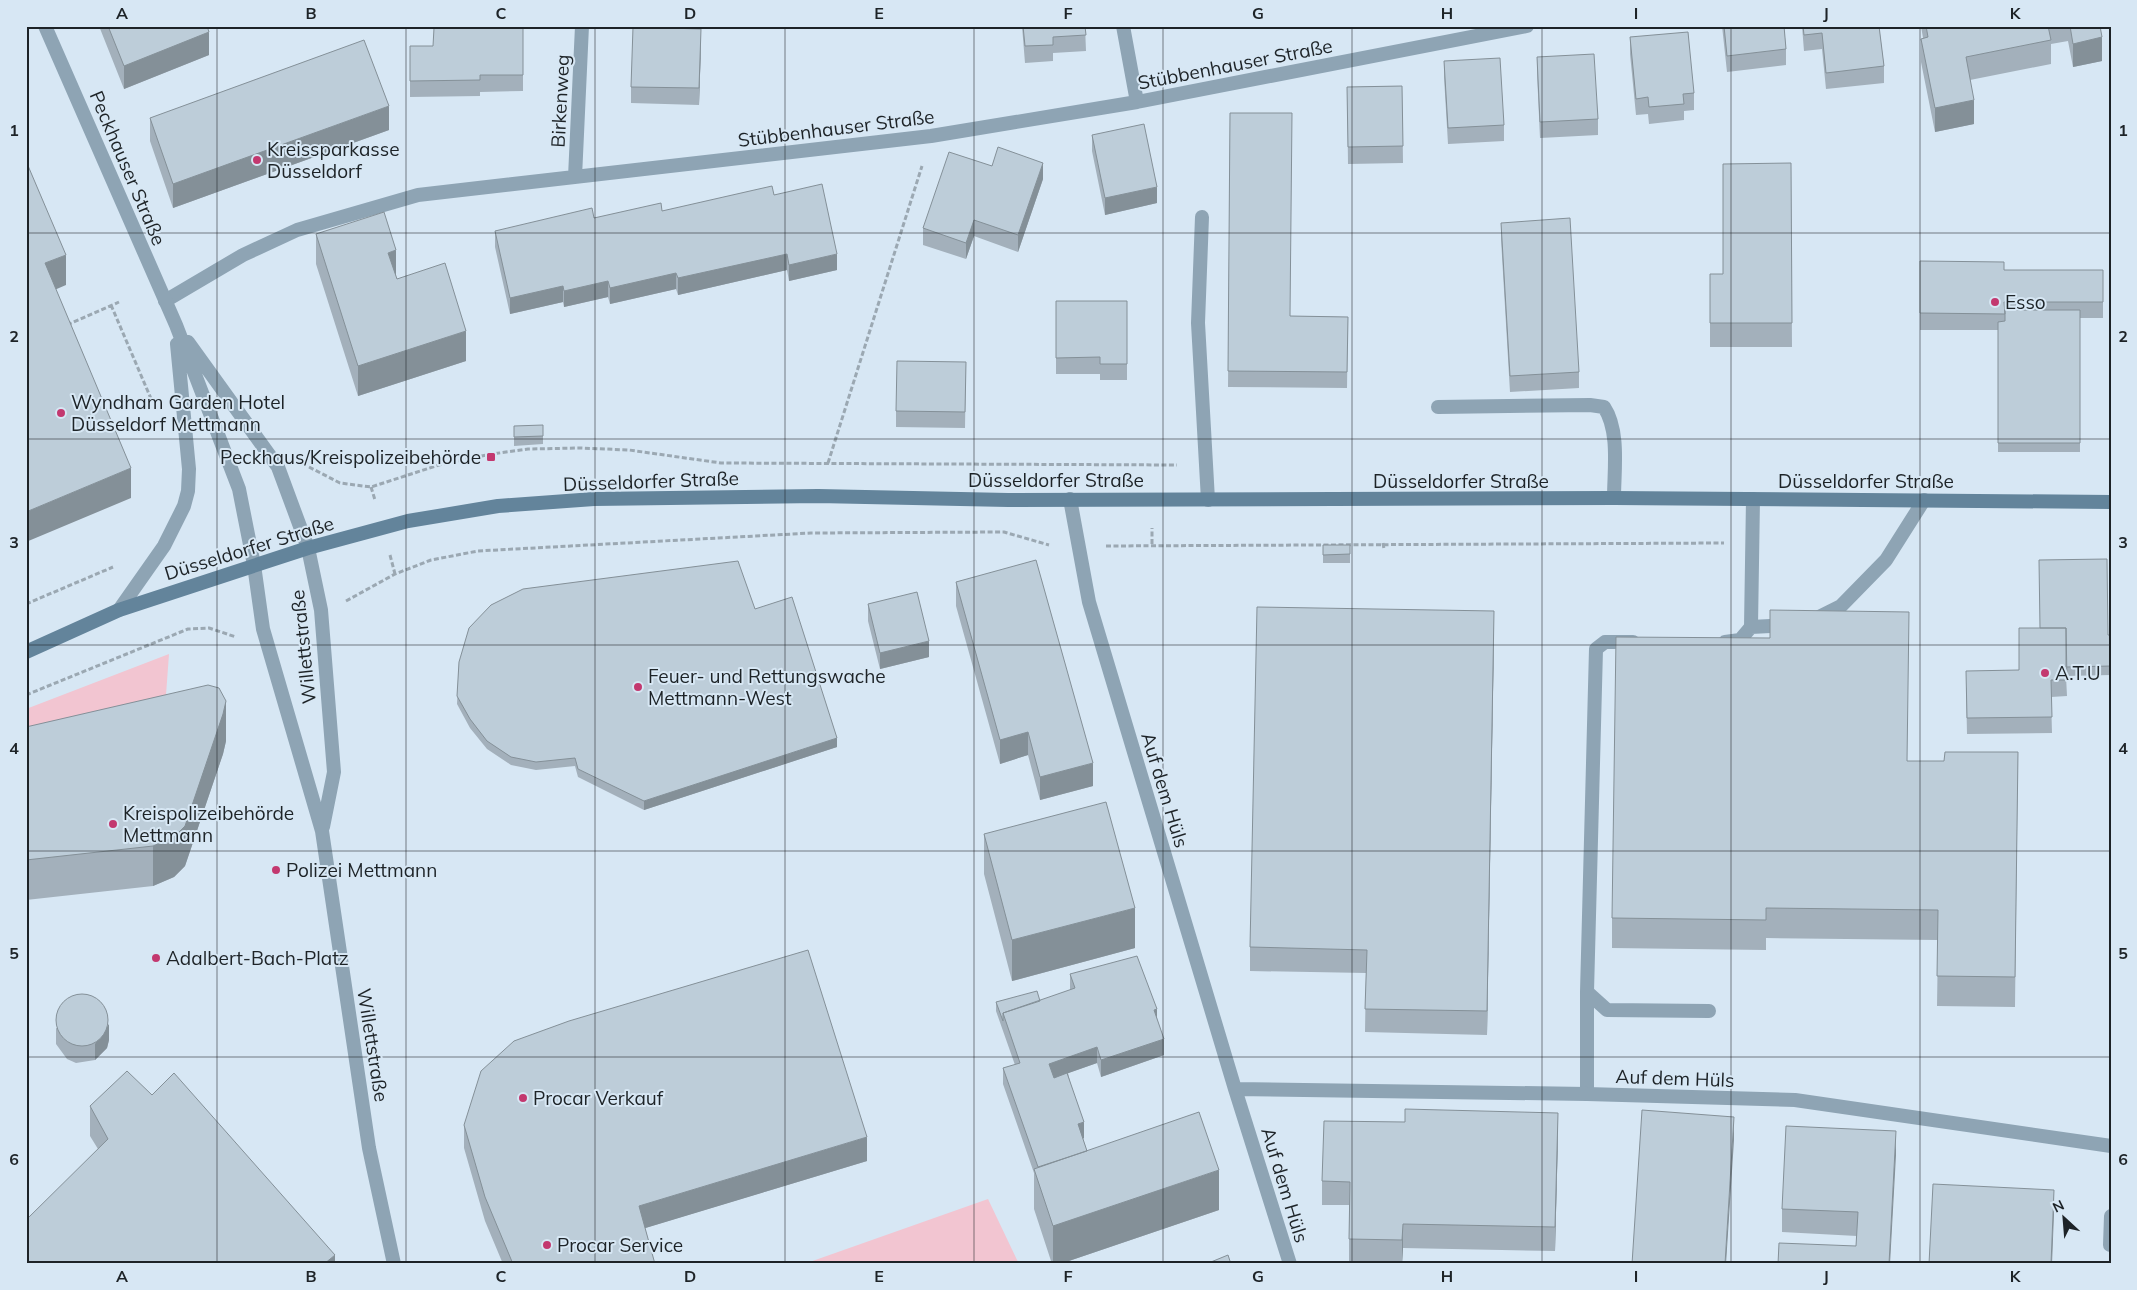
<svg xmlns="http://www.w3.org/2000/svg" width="2137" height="1290" font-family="Mulish,sans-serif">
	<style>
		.green { fill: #f2c5d1 }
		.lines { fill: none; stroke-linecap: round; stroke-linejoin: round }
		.path { stroke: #9ba8b2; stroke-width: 3; stroke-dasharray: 5 2.5; stroke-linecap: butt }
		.service { stroke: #8ea4b4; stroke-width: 14 }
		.minor { stroke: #8ea4b4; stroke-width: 14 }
		.tertiary { stroke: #8ea4b4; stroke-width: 14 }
		.secondary { stroke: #63849b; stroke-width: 14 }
		.wall { fill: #a3b0bb }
		.shaded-wall { fill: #849098 }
		.building { fill: #bdcdd9; stroke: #849098 }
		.grid { fill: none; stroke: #1d2327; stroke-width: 1; stroke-opacity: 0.55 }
		.poi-dot { fill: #c3386f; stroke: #d7e7f4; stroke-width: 2 }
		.labels { text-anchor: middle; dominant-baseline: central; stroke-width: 4; stroke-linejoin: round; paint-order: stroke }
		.street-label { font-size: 19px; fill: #1d2327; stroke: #d7e7f4 }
		.poi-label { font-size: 19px; fill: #1d2327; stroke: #d7e7f4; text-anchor: start }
		.neatline { fill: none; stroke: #1d2327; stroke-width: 2 }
		.grid-label { font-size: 16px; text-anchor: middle; font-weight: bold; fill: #1d2327 }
	</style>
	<rect width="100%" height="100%" fill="#d7e7f4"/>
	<path class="green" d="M169,654l-6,82 -137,31v-58z
		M988,1199l31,65h-215z"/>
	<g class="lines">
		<path class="path" d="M111,305l41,96
			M67,325l52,-23
			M828,463l94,-297
			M309,467l31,16 31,4 71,-23 50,-10 36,-5 52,-1 49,2 92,13 456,2
			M371,487l4,13
			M1383,543l1,6
			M1152,544v-16
			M1106,546l618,-3
			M390,555l5,19
			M346,601l49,-27 36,-14 47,-9 333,-18 193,-1 45,13
			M26,604l87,-37
			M26,695l162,-66 21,-1 27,9"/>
		<path class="service" d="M1202,217l-4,106 10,177
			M1438,407l152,-2 14,2c16,24 10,64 10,91
			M1815,619l26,-13 45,-46 38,-60
			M1751,627l36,-2
			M1633,642h-28l-9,7 -9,343 20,18 102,1
			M1725,642l15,-2 11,-13 2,-128
			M1587,1094v-102
			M2110,1245l1,-29"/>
		<path class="minor" d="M1123,26l14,76
			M575,177l7,-151
			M165,301l78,-46 54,-25 121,-35 513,-59 206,-34 390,-76
			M1070,499l19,103 146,487 55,175
			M308,548l13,62 13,162 -11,55
			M254,565l9,64 59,202 47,317 25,116
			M1235,1089l352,5 208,6 316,46"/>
		<path class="tertiary" d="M45,26l131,299 63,164 15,76
			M188,342l90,125 30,81
			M119,610l45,-64 20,-40 4,-15 1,-22 -12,-125"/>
		<path class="secondary" d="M26,652l93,-42 189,-62 100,-27 90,-15 96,-7 224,-3 190,4 606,-2 497,4"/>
	</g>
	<path class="wall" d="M99,26h108l2,29 -85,34z
		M523,26v65l-43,1v4l-70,1v-51h23z
		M838,26h50v2z
		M1022,26h63l1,25 -33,2v8l-28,2z
		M1722,26h62l2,23v16l-59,7z
		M1802,26h77l5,40v17l-58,6 -4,-40 -18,2z
		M1921,26h179l2,35 -29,6 -5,-26 -17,3v20l-81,16 4,44 -39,8 -14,-70v-23l2,-1z
		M1630,37l64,56v17l-10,1v9l-35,4 -1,-10 -12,1 -6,-61z
		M701,45l-2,60 -68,-2v-16z
		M1537,57l61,62v16l-58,3 -3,-65z
		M1444,61l60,64v16l-56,3 -4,-67z
		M1402,86l1,77 -55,1 -1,-77z
		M1230,113l60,203 58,1 -1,71 -119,-1z
		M150,118l239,12 -216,78 -23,-67z
		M1092,135l65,68 -52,12 -13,-64z
		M1791,163l1,184h-82v-73h13z
		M992,166l51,13 -25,73 -44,-16 -8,23 -43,-14v-17z
		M774,195l63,75 -48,11 -2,-11 -109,25 -2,-6 -66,15 -2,-7 -44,10 -1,-5 -53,12 -15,-67v-16l99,-13 68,-7z
		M1501,223l78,149v16l-69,4 -9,-153z
		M316,234l80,43 70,84 -108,35 -42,-132z
		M1920,261l84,9h99v48h-23v134h-82v-122h-78z
		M1056,301h71v79h-27v-6h-44z
		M966,362l-1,66 -69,-1v-16z
		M514,426l29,10v8l-29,2z
		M1323,545h27v18h-27z
		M956,582l137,204 -53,14 -12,-45 -28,9 -44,-158z
		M868,604l61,53 -49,12 -12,-48z
		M755,609l82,138 -193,63 -66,-33 -3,-11 -39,4 -25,-5 -24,-16 -17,-21 -13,-24 2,-42z
		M1494,635l-7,400 -122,-3 1,-59 -116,-2v-24z
		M2108,635h3v40l-45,1 1,20 -16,1 1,36 -85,1 -1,-46 53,-18z
		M26,727l200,14 -3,13 -38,112 -11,11 -21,9 -127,14z
		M2018,752l-3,255 -78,-1 1,-66 -172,-2v12l-154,-2v-30l296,-157h36z
		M984,834l151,114 -123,33 -28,-107z
		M1070,974l87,44 7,37 -63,22 -4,-14 -29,10 16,65 -1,1 4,12 132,59 -159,54h-8l-18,-55v-36l-31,-89v-16l12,-3 -19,-54v-9l44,-1 30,-11z
		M56,1028l53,12 -2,8 -12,12 -19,3 -9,-4 -11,-15z
		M152,1095l183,169 -237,-115 -8,-13v-30z
		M464,1125l403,36 -222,67 10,36h-152l-18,-43 -21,-73z
		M1558,1136l-3,115 -152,-3 -1,16 -53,-2v-57h-27v-24z
		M1896,1155l-40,91 1,-10 -75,-4v-23z"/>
	<path class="shaded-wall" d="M701,29v16l-2,60v-17z
		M209,32v23l-85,34v-23z
		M2102,37v24l-29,6v-23z
		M1974,100v24l-39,8v-24z
		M389,106v24l-216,78v-24z
		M1043,163v16l-25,73v-17z
		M1157,187v16l-52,12v-17z
		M974,220v16l-8,23v-16z
		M396,250v30l-8,-27z
		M787,254v16l-109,25v-17z
		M837,254v16l-48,11v-16z
		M66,255v30l-21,9v-31z
		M676,273v16l-66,15v-16z
		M608,281v16l-44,10v-16z
		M563,286v16l-53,12v-16z
		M466,331v30l-108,35v-30z
		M131,468v30l-105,44v-30z
		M1494,611v24l-7,400v-24z
		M929,641v16l-49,12v-16z
		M226,701v40l-3,13 -38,112 -11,11 -21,9v-40z
		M1028,732v23l-28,9v-24z
		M837,738v9l-193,63v-9z
		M1093,763v23l-53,14v-23z
		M1135,908v40l-123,33v-41z
		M1157,1009v16l-3,-15z
		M109,1024v16l-2,8 -12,12v-16z
		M1164,1039v16l-63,22v-17z
		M1097,1047v16l-48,17v-16z
		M1558,1113v23l-3,115v-24z
		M1734,1117v23l-8,124h-1z
		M1084,1122v16l-6,2v-16z
		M1896,1131v24l-6,109h-1z
		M867,1137v24l-228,69v-24z
		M1219,1170v40l-159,54h-7v-38z
		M2054,1190v23l-2,51h-1z
		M1403,1224v24l-1,16v-24z
		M335,1255v9h-11z"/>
	<path class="building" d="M108,26h99l2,6 -85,34z
		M479,26h44v49h-43v5l-70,1v-35h23l1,-18 45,-1z
		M1023,26h62l1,9 -33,2v8l-28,1z
		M1724,26h60l2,23 -59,7z
		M1803,26h76l5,40 -58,7 -4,-40 -18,2z
		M1926,26h122l3,14 -85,17 8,43 -39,8 -14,-69 7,-2z
		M2070,26h30l2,11 -29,7z
		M633,27l68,2 -2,59 -68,-1z
		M1688,32l6,61 -11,1 1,10 -35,3 -1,-10 -12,2 -6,-62z
		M364,40l25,66 -216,78 -23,-66z
		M1594,54l4,65 -58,3 -3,-65z
		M1500,58l4,67 -56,3 -4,-67z
		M1402,86l1,60 -55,1 -1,-60z
		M1230,113h62l-2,203 58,1 -1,55 -119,-1z
		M1144,124l13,63 -52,11 -13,-63z
		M998,147l45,16 -25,72 -44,-15 -8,23 -43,-15 26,-76 43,14z
		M26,161l40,94 -21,8 86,205 -105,44z
		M1791,163l1,160h-82v-49h13v-110z
		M822,184l15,70 -48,11 -2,-11 -109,24 -2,-5 -66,15 -2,-7 -44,10 -1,-5 -53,12 -15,-67 97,-23 2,10 67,-15 1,8 110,-25 2,9z
		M384,212l12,38 -8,3 9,26 48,-16 21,68 -108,35 -42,-132z
		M1570,218l9,154 -69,4 -9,-153z
		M1920,261l84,1v8h99v32h-99l1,12 -85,-1z
		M1056,301h71v63h-27v-7l-44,1z
		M2005,310h75v133h-82v-121l7,-1z
		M897,361l69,1 -1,50 -69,-1z
		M543,425v11l-29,1v-11z
		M1323,545h27v9l-27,1z
		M2107,559l1,76h3v31l-45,1v-39h-26l-1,-68z
		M1036,560l57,203 -53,14 -12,-45 -28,8 -44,-158z
		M738,561l17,48 37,-12 45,141 -193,63 -66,-32 -3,-11 -39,4 -25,-5 -24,-16 -17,-22 -13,-23 2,-34 10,-34 22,-23 32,-16z
		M917,592l12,49 -49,12 -12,-49z
		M1257,607l237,4 -7,400 -122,-2 2,-59 -117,-3z
		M1770,610l139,2 -2,149h37l1,-9h73l-3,225 -78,-1 1,-66 -172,-2v12l-154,-2 4,-281 154,1z
		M2019,628h47l1,52h-16l1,37 -85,1 -1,-47 53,-1z
		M208,685l11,3 7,13 -3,13 -38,112 -11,11 -21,9 -127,14v-133z
		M1106,802l29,106 -123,32 -28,-106z
		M808,950l59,187 -228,69 16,58h-142l-28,-67 -21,-72 17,-54 33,-30 55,-20z
		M1137,956l20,53 -3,1 10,29 -63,21 -4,-13 -48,17 5,14 13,-5 17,49 -6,2 9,27 -49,16 -35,-99 17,-5 -17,-50 72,-25 -5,-14z
		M1037,991l3,10 -37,12v8l-7,-19z
		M56 1020a26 26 0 1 1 52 0a26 26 0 1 1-52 0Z
		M127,1071l25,24 22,-22 161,182 -11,9h-298v-44l82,-81 -18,-33z
		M1405,1109l153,4 -3,114 -152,-3 -1,16 -53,-1 1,-57 -28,-1 2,-60 81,1z
		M1642,1110l92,7 -9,147h-93z
		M1199,1112l20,58 -166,56 -19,-57z
		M1786,1126l110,5 -7,133h-111l1,-21 77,3 2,-34 -76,-3z
		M1933,1184l121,6 -3,74h-122z
		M1228,1255l3,9h-25z"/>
	<path class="grid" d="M217,26v1238M406,26v1238M595,26v1238M785,26v1238M974,26v1238M1163,26v1238M1352,26v1238M1542,26v1238M1731,26v1238M1920,26v1238M26,233h2085M26,439h2085M26,645h2085M26,851h2085M26,1057h2085"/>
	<g class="poi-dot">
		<circle cx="257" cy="160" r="5"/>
		<circle cx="1995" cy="302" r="5"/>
		<circle cx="61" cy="413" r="5"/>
		<rect x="486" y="452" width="10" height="10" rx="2.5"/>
		<circle cx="2045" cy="673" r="5"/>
		<circle cx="638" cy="687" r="5"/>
		<circle cx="113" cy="824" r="5"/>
		<circle cx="276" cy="870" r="5"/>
		<circle cx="156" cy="958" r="5"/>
		<circle cx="523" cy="1098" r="5"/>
		<circle cx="547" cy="1245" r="5"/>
	</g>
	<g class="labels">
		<g class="street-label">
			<text transform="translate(1235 64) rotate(-11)">Stübbenhauser Straße</text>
			<text transform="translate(560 101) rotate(-87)">Birkenweg</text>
			<text transform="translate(836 128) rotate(-7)">Stübbenhauser Straße</text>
			<text transform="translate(128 168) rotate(67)">Peckhauser Straße</text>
			<text x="1056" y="480">Düsseldorfer Straße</text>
			<text transform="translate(651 481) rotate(-2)">Düsseldorfer Straße</text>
			<text x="1461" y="481">Düsseldorfer Straße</text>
			<text x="1866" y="481">Düsseldorfer Straße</text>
			<text transform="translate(249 548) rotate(-17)">Düsseldorfer Straße</text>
			<text transform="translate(303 647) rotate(-96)">Willettstraße</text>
			<text transform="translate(1165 790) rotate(73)">Auf dem Hüls</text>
			<text transform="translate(373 1045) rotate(81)">Willettstraße</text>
			<text transform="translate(1675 1078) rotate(2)">Auf dem Hüls</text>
			<text transform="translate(1285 1185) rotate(73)">Auf dem Hüls</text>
		</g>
		<g class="poi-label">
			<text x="267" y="149">Kreissparkasse<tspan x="267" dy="22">Düsseldorf</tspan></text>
			<text x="2005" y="302">Esso</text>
			<text x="71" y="402">Wyndham Garden Hotel<tspan x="71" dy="22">Düsseldorf Mettmann</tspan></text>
			<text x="481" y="457" text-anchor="end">Peckhaus/Kreispolizeibehörde</text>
			<text x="2055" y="673">A.T.U</text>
			<text x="648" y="676">Feuer- und Rettungswache<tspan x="648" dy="22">Mettmann-West</tspan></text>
			<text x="123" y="813">Kreispolizeibehörde<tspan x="123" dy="22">Mettmann</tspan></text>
			<text x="286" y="870">Polizei Mettmann</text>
			<text x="166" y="958">Adalbert-Bach-Platz</text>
			<text x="533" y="1098">Procar Verkauf</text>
			<text x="557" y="1245">Procar Service</text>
		</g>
	</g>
	<rect width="2137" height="1290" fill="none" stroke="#d7e7f4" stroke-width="55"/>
	<g transform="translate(2064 1218) rotate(334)" stroke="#d7e7f4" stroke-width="4" paint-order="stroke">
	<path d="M0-4L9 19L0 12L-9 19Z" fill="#1d2327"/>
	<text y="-8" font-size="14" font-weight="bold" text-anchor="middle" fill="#1d2327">N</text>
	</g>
	<rect x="28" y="28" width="2082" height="1234" class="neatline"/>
	<g class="grid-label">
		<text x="122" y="19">A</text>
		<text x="311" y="19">B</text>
		<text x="501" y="19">C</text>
		<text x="690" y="19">D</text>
		<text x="879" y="19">E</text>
		<text x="1068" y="19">F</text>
		<text x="1258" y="19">G</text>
		<text x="1447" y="19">H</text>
		<text x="1636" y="19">I</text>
		<text x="1826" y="19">J</text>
		<text x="2015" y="19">K</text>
		<text x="14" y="136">1</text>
		<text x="2123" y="136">1</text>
		<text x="14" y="342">2</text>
		<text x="2123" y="342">2</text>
		<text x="14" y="548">3</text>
		<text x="2123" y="548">3</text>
		<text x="14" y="754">4</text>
		<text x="2123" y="754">4</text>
		<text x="14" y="959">5</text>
		<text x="2123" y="959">5</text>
		<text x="14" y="1165">6</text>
		<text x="2123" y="1165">6</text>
		<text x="122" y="1282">A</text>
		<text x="311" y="1282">B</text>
		<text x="501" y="1282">C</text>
		<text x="690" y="1282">D</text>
		<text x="879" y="1282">E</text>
		<text x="1068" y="1282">F</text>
		<text x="1258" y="1282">G</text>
		<text x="1447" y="1282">H</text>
		<text x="1636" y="1282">I</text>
		<text x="1826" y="1282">J</text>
		<text x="2015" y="1282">K</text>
	</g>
</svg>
